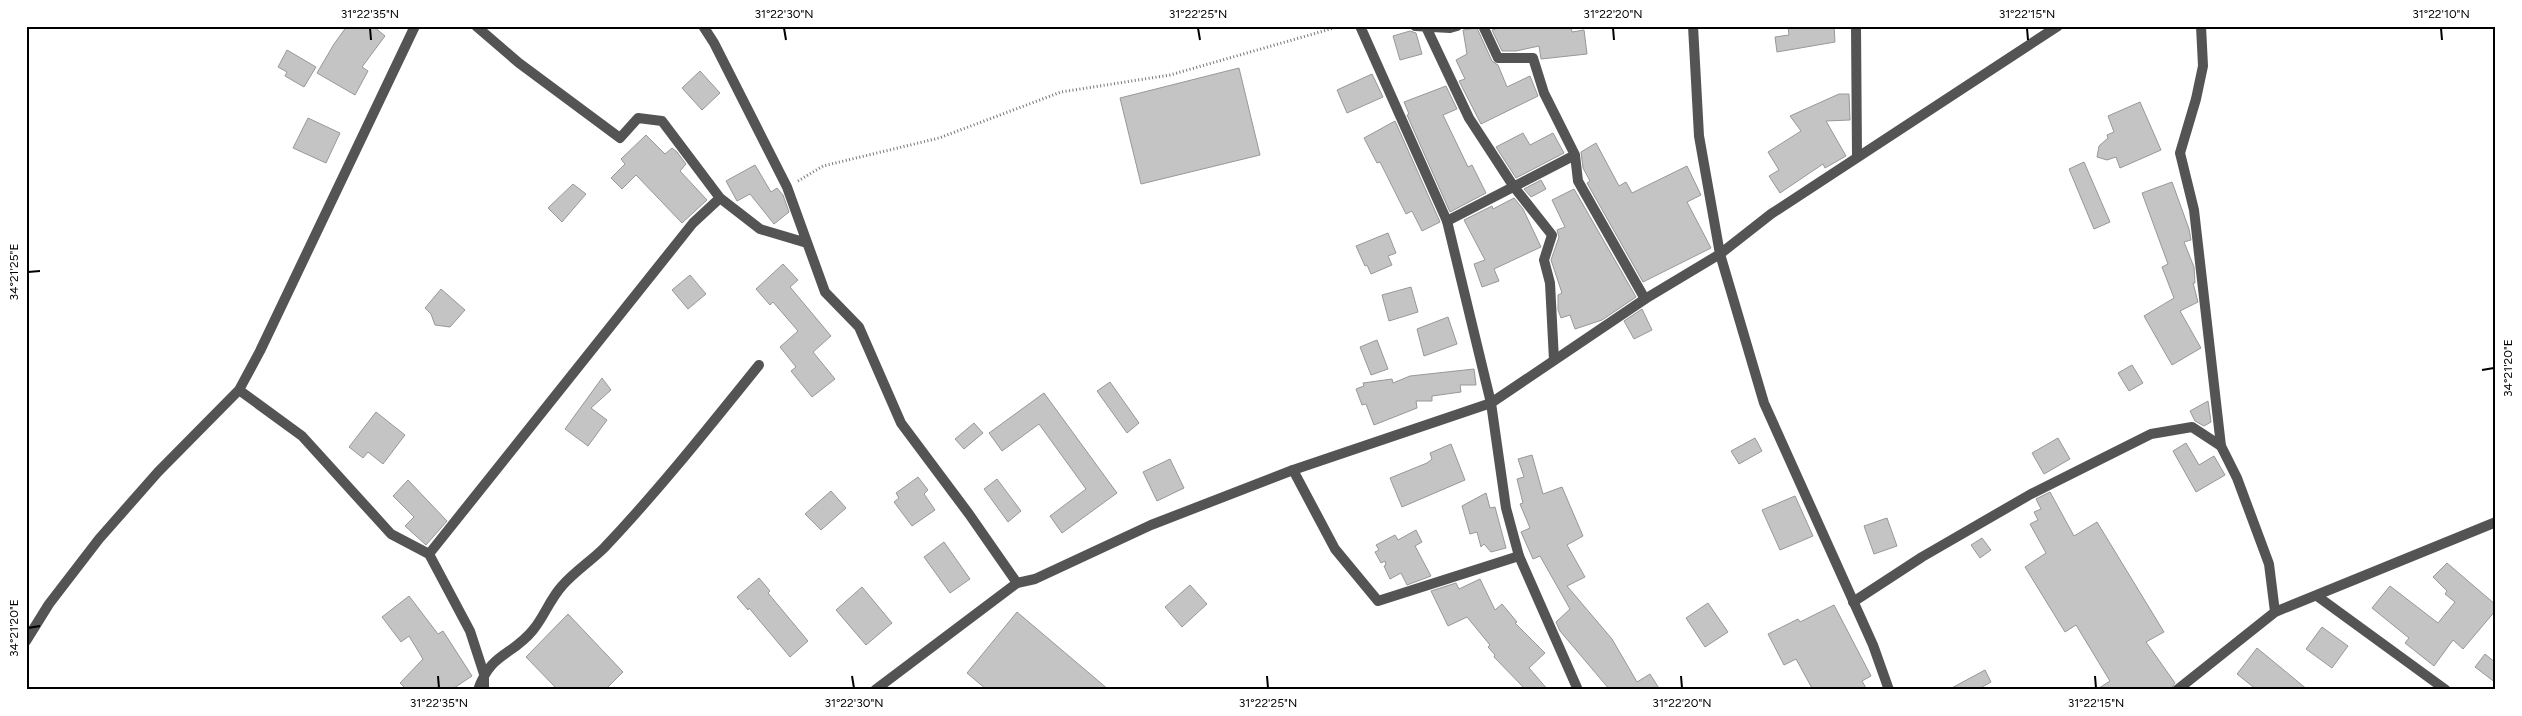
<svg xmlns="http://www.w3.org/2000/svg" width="2522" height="716" font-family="Figtree,sans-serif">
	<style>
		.building { fill: #c4c4c4; stroke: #989898 }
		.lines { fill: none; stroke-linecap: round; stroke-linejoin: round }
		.path { stroke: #767676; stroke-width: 3; stroke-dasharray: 1 2.5; stroke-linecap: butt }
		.lane { stroke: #545454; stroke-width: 10 }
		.street { stroke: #545454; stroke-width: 10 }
		.ticks { fill: none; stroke: #000; stroke-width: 2 }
		.neatline { fill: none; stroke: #000; stroke-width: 2 }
		.ticks-label { font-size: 12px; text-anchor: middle; fill: #000 }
	</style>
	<rect width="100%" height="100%" fill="#fff"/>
	<path class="building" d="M347,26h26l12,10 -23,31 6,4 -13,24 -38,-22 17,-29z
		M1507,26h64l1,6 12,-2 3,24 -46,5 -2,-13 -23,5h-14l-10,-21z
		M1788,26h46l1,16 -58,10 -2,-15 14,-2z
		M1477,28l15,33 6,4 9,22 23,-11 8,20 -57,28 -22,-43 6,-2 -9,-19 11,-6 -4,-24z
		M1410,31l6,2 6,21 -22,6 -7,-24z
		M287,50l29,17 -12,20 -19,-11 2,-4 -9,-5z
		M1239,68l21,87 -119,29 -21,-86z
		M700,71l20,22 -18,17 -20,-22z
		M1372,74l11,23 -36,16 -10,-23z
		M1446,86l11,23 -14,6 25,52 4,-2 14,28 -36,19 -43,-97 2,-1 -5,-12z
		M1839,94h10l1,26 -24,1 20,35 -21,12 -2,-4 -43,29 -11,-17 10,-6 -11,-18 33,-21 -11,-15z
		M2140,102l21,48 -41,18 -4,-11 -9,3 -10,-3 2,-11 9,-8 -1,-3 7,-3 -6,-16z
		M308,118l32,15 -14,30 -33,-15z
		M1395,121l45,101 -18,9 -10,-20 -6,3 -26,-52 -3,1 -13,-25z
		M1523,133l7,12 23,-12 11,20 -48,25 -20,-31z
		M646,135l19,19 7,-6 5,4 9,12 -6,7 27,29 -25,23 -46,-48 -14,14 -11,-11 14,-14 -4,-5z
		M1596,143l23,43 7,-4 6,11 55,-27 14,29 -14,7 24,46 -68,34 -56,-99 3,-2 -7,-13 -2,-16z
		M2084,162l26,60 -16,7 -25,-60z
		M755,165l16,27 6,-4 6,7 6,17 -15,12 -24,-30 -13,7 -11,-20z
		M1541,180l5,9 -15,8 -7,-8z
		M2172,182l17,47 2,11 -7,2 10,25 1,16h-2l5,19 -18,9 21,37 -29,17 -28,-49 30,-18 -12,-31 6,-3 -26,-71z
		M573,184l13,10 -24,28 -14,-14z
		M1574,189l62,108 -34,23 -27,9 -5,-14 -9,3 -3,-8v-15l4,-2 -11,-33 8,-23 -2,-7 8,-3 -13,-27z
		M1514,198l9,11 18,38 -47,22 5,12 -17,6 -8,-23 11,-4 -21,-40 28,-14 1,3z
		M1388,233l8,20 -8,3 4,9 -21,9 -4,-9 -2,1 -9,-20z
		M783,264l15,16 -8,7 41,49 -18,16 22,27 -23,18 -21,-26 5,-4 -16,-20 18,-16 -25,-29 -3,3 -14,-16z
		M690,275l16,19 -18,15 -16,-19z
		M1411,287l7,25 -29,9 -7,-26z
		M441,289l24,21 -15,17 -15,-2 -4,-11 -6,-6z
		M1642,309l10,21 -18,9 -10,-18z
		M1448,317l9,27 -33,12 -7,-27z
		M1377,340l11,29 -17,6 -11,-28z
		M2132,365l11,18 -14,8 -11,-18z
		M1474,369l2,16h-16l1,7 -29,4v5h-16l1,7 -43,17 -8,-21 -4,1 -6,-16 8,-3 -1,-3 29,-4 1,4 17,-7z
		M602,378l9,12 -20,18 16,12 -19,26 -23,-17z
		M1110,382l29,41 -12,10 -30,-42z
		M1044,393l73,100 -55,40 -12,-17 36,-27 -47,-65 -37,27 -13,-18z
		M2208,401l3,21 -7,4 -9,-5 -5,-10z
		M376,412l29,23 -22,29 -15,-12 -5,6 -14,-11z
		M974,423l9,10 -19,16 -9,-10z
		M1755,438l7,13 -23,13 -8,-13z
		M2058,438l12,21 -26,15 -12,-21z
		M2186,443l13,22 15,-9 11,19 -29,17 -23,-41z
		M1451,444l14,36 -63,27 -12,-29 37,-15 5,-4 -2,-6z
		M1532,455l11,39 19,-7 21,49 -16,9 18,32 -18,9 45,53 25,43 13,-8 10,16h-50l-50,-59 -4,-9 14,-13 -30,-53 -7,3 -12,-27 9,-4 -10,-24 3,-1 -6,-24 7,-2 -6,-18z
		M1170,459l14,29 -27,13 -14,-29z
		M918,477l10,13 -4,4 11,16 -23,16 -18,-24 5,-4 -3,-5z
		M997,479l24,32 -13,11 -24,-33z
		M408,480l39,41 -21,24 -21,-19 9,-9 -21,-21z
		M831,491l15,17 -25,22 -16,-16z
		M2050,492l24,44 23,-14 67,110 -18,10 29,41 -5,7h-74l14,-9 -34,-56 -11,7 -40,-65 21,-14 -16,-29 8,-4 -4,-8 7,-3 -5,-10z
		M1486,493l4,15 5,-1 11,41 -15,4 -7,-8 -3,3 -4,-15 -7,2 -8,-28z
		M1795,496l18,40 -33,14 -18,-40z
		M1887,518l10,28 -23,8 -10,-28z
		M1416,530l6,12 -7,4 16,30 -24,9 -6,-12 -11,6 -6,-13 2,-1 -1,-4 -4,2 -6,-11 4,-2 -3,-5 19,-10 3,5z
		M1982,538l9,12 -11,8 -9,-13z
		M944,542l26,37 -20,14 -26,-36z
		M2447,563l49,42v5l-33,39 -10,-9 -19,26 -29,-23 4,-5 -37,-30 18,-22 48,37 17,-21 -10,-8 2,-3 -14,-14z
		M759,578l11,13 -2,2 40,48 -18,16 -41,-49 -1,2 -11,-13z
		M1480,579l15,31 7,-6 15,18 -2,1 30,30 -16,15 19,22h-22l-32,-33 1,-2 -7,-8 2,-2 -23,-28 -19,9 -17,-35 25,-8 3,6z
		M1190,585l17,19 -25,23 -17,-20z
		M862,587l30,36 -26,22 -30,-35z
		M409,596l29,38 5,-3 29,45 -21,14h-44l-7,-7 23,-24 -14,-23 -8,6 -19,-25z
		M1708,603l20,29 -23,15 -19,-29z
		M1834,605l37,71 -9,5 5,9h-54l-17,-31 -12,6 -16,-31 30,-15 2,3z
		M1017,612l92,78h-122l-20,-17z
		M568,614l55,58 -18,18h-47l-32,-33z
		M2322,627l26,19 -16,22 -26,-19z
		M2257,648l51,42h-51l-20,-16z
		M2485,654l11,9v20l-21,-16z
		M1985,670l6,12 -14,8h-29z"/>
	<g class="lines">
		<path class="path" d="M798,181l25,-15 116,-28 122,-46 109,-17 171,-49"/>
		<path class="lane" d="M476,26l43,37 101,75 18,-20 24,3 58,77 40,31 47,14
			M703,26l11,17 73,144 38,105 34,35 42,96 68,91 48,69
			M1415,26l35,2 7,-2
			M1483,26l15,32h35l11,35 31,62 3,26 67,118
			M1856,26l1,131
			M1426,27l43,91 45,69 38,48 -8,25 6,23 4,77
			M1447,221l128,-66
			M1293,470l42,79 43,52 141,-45
			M429,554l264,-331 27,-25
			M2317,596l129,94
			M1853,602l69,-45 109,-63 120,-60 41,-7 29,19
			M478,690c13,-38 33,-33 55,-60 11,-13 17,-31 29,-44 12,-14 29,-25 42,-38 55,-58 105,-121 155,-183"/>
		<path class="street" d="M1360,26l87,195 44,182 15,105 13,48 59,134
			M1693,26l6,110 21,118 44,149 109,242 16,45
			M2201,26l2,40 -7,33 -16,54 14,57 27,236 16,32 32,86 6,48
			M239,390l63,46 89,98 38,20 41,77 14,43v16
			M26,641l23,-37 50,-65 59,-67 81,-82 21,-39 155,-325
			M875,690l142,-107 18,-4 116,-54 142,-55 198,-67 154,-104 75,-45 51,-40 287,-188
			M2177,690l98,-78 221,-90"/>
	</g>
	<path class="ticks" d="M370,28l1,12M784,28l2,12M1198,28l2,12M1613,28l1,12M2027,28l1,12M2441,28l1,12M28,272l12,-1M2482,370l12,-2M28,628l12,-2M438,676l1,12M852,676l2,12M1267,676l1,12M1681,676l1,12M2095,676l1,12"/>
	<rect width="2522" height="716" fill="none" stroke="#ffffff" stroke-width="55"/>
	<rect x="28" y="28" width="2466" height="660" class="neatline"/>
	<g class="ticks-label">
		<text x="370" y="18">31°22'35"N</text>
		<text x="784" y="18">31°22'30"N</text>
		<text x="1198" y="18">31°22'25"N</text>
		<text x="1613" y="18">31°22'20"N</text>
		<text x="2027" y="18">31°22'15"N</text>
		<text x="2441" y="18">31°22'10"N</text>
		<text transform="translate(14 272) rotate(-90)" y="4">34°21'25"E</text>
		<text transform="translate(2508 368) rotate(-90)" y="4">34°21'20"E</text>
		<text transform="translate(14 628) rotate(-90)" y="4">34°21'20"E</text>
		<text x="439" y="707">31°22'35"N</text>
		<text x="854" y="707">31°22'30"N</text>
		<text x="1268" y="707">31°22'25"N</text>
		<text x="1682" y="707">31°22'20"N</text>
		<text x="2096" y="707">31°22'15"N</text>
	</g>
</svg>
